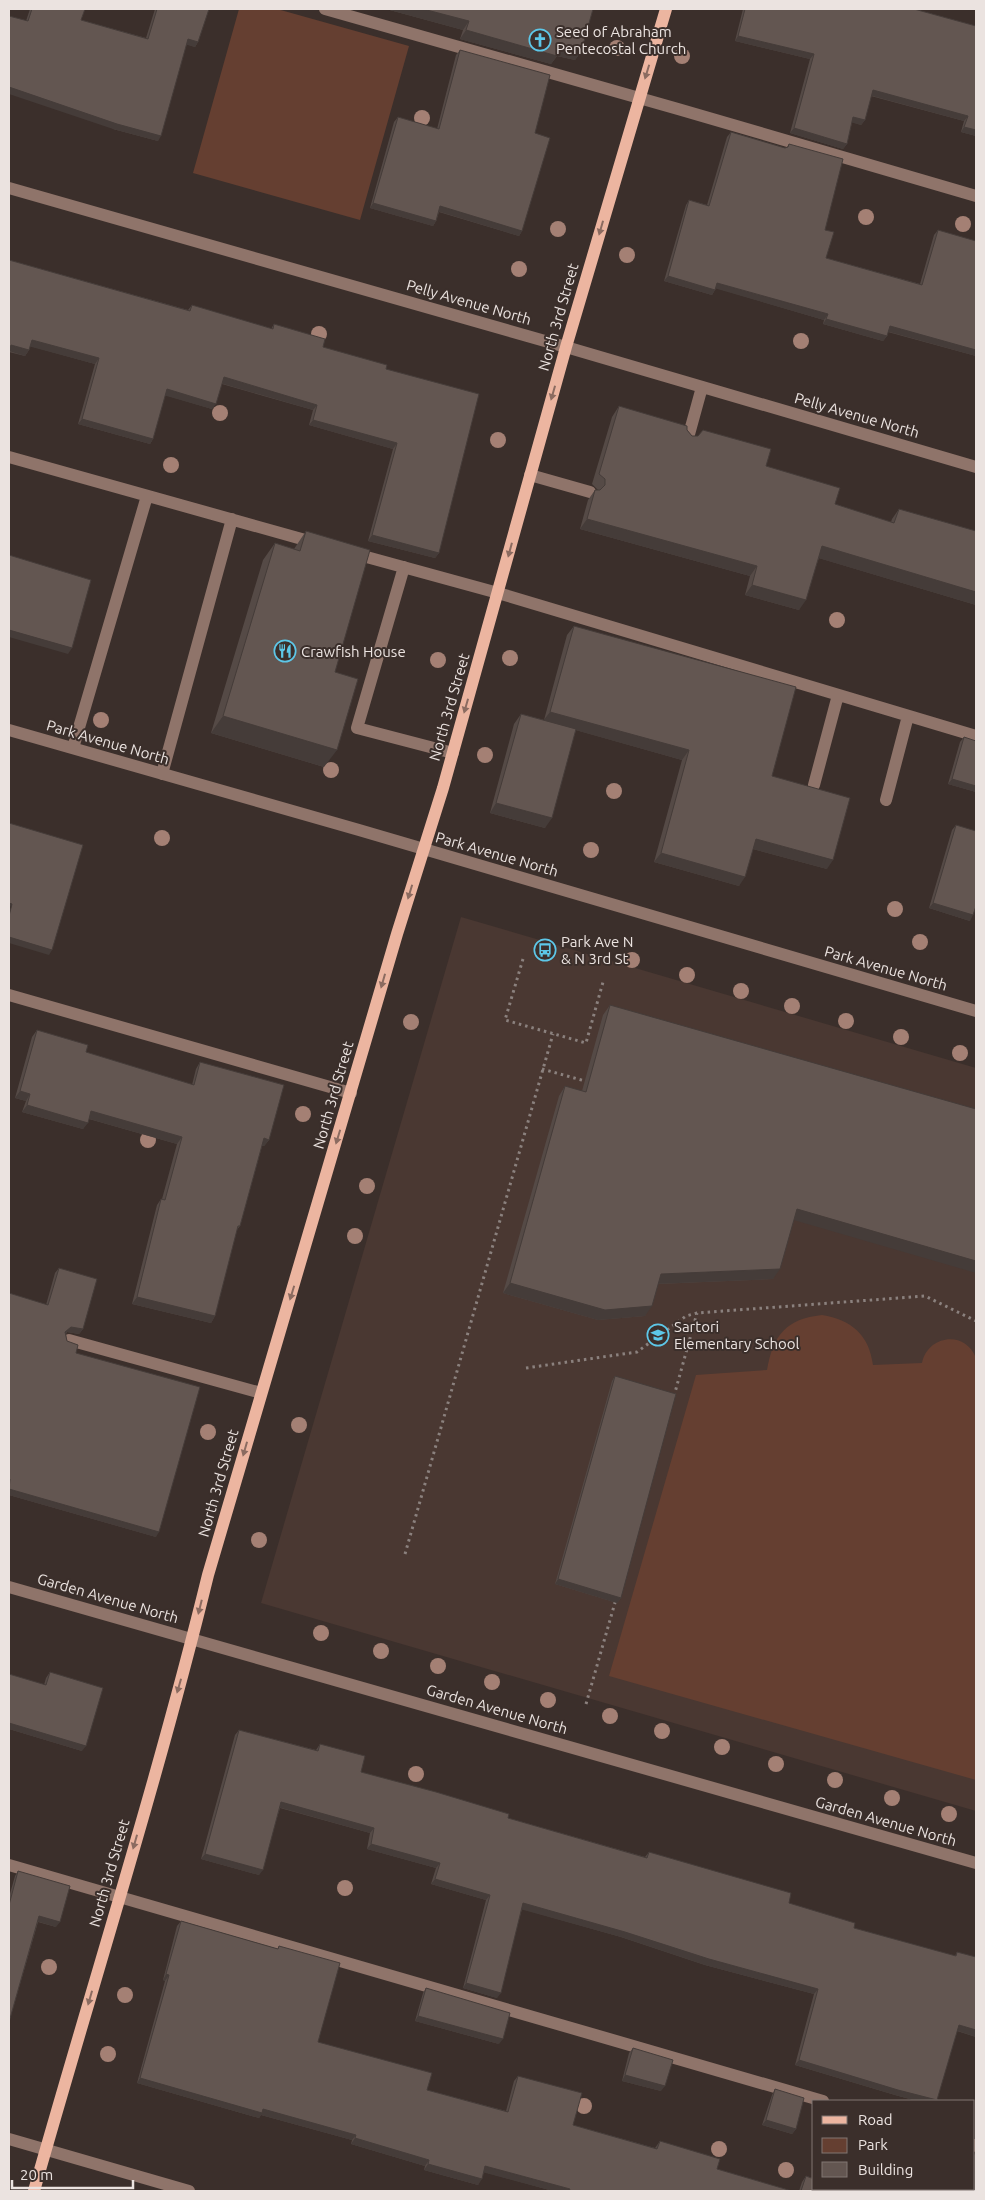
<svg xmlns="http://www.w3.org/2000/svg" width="985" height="2200" font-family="Ubuntu,sans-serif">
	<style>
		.built { fill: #4a3832 }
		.green { fill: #653f31 }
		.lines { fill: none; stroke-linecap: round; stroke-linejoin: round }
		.path { stroke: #8b817e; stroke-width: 3; stroke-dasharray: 2.5 4; stroke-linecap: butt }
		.minor { stroke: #8f746a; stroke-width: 12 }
		.major { stroke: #ecb5a0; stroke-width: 12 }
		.tree { fill: #a48074 }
		.wall { fill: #554a46 }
		.shaded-wall { fill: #453c39 }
		.building { fill: #635651; stroke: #453c39 }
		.oneway { fill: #8b6b60 }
		.labels { text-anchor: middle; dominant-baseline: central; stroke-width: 4; stroke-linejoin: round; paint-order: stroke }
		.poi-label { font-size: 15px; fill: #ebe3e0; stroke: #3b2f2b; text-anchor: start }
		.street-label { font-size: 15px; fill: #ebe3e0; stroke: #3b2f2b }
	</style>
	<rect width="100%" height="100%" fill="#3b2f2b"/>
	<path class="built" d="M461,917l515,151v743l-715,-208z"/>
	<path class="green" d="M239,9h38l132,37 -49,174 -167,-47z
		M822,1315c29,5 47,19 51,50l49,-2c6,-28 43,-33 54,-5v422l-367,-104 87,-301 71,-5c6,-35 19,-51 55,-55z"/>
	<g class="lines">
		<path class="path" d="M523,959l-18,61 81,23 17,-61
			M542,1069l43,12
			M526,1368l111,-16 49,-36 11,-3 228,-17 51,25
			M674,1396l23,-83
			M405,1554l148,-520
			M586,1704l30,-105"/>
		<path class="minor" d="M325,9l353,100 298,87
			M9,188l557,159 410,120
			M688,438l14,-51
			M9,457l307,86
			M530,475l60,17
			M352,553l146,40 478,143
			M404,567l-47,161 96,25
			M9,730l350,100 617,181
			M73,748l74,-252
			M162,774l70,-255
			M814,785l24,-90
			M886,800l22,-84
			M9,995l342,98
			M69,1340l192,53
			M9,1587l967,276
			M9,1865l814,236
			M9,2139l180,52
			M974,2145l2,1"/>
		<path class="major" d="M34,2191c58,-205 123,-408 174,-616l189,-641 46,-146 123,-441 100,-338"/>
	</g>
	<g class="tree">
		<circle cx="617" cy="48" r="8"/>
		<circle cx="682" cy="56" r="8"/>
		<circle cx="422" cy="118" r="8"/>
		<circle cx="866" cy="217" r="8"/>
		<circle cx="963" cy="224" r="8"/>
		<circle cx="558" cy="229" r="8"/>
		<circle cx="627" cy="255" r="8"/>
		<circle cx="519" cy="269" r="8"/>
		<circle cx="319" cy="334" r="8"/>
		<circle cx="801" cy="341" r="8"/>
		<circle cx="220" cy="413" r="8"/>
		<circle cx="498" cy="440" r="8"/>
		<circle cx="171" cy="465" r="8"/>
		<circle cx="837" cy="620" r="8"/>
		<circle cx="510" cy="658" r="8"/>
		<circle cx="438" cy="660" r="8"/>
		<circle cx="101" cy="720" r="8"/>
		<circle cx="485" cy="755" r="8"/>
		<circle cx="331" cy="770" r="8"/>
		<circle cx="614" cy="791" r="8"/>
		<circle cx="162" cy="838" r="8"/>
		<circle cx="591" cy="850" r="8"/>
		<circle cx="895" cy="909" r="8"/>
		<circle cx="920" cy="942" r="8"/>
		<circle cx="632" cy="960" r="8"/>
		<circle cx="687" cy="975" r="8"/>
		<circle cx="741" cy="991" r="8"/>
		<circle cx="792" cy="1006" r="8"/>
		<circle cx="846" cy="1021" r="8"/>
		<circle cx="411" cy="1022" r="8"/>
		<circle cx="901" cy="1037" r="8"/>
		<circle cx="960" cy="1053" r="8"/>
		<circle cx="303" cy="1114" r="8"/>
		<circle cx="148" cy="1140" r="8"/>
		<circle cx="367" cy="1186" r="8"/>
		<circle cx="355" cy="1236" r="8"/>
		<circle cx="299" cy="1425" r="8"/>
		<circle cx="208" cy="1432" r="8"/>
		<circle cx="259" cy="1540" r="8"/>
		<circle cx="321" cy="1633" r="8"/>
		<circle cx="381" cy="1651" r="8"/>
		<circle cx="438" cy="1666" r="8"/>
		<circle cx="492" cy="1682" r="8"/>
		<circle cx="548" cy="1700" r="8"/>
		<circle cx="610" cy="1716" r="8"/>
		<circle cx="662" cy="1731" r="8"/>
		<circle cx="722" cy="1747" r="8"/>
		<circle cx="776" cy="1764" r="8"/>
		<circle cx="416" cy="1774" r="8"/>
		<circle cx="835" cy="1780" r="8"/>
		<circle cx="892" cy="1798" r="8"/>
		<circle cx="949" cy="1814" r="8"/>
		<circle cx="345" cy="1888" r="8"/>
		<circle cx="49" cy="1967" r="8"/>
		<circle cx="125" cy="1995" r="8"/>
		<circle cx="108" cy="2054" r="8"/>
		<circle cx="584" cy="2106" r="8"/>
		<circle cx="719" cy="2149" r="8"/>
		<circle cx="786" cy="2170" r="8"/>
	</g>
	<path class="wall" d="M30,9h55l-4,11 65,18 9,-29h54l-11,33 -3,5 -9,-3 -28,97 -45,-12 -87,-108z
		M386,9h207l-12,43 -6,8 -18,-4 -6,8 -91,-25 3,-9z
		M743,9h171l62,17v110l-15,-4 3,-11 -93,-25 -6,24 -4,5 -9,-3 -5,22 -4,5 -53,-16 20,-74 -75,-18z
		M460,50l75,83 -13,98 -3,5 -80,-24 -3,9 -3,5 -63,-18 24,-86 4,-5 39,12 19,-74z
		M731,132l54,16 2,-1 2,-3 36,86 1,28 94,26 14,-49 4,-5 38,126 -88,-24 -1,4 -4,5 -60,-17 1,-4 -108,-32 -4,7 -48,-14 22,-76 3,-5 18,5 20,-68z
		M9,260l179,50 4,-5 79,24 3,-5 49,23 63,22 53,184 -4,5 -67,-17 25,-92 -84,-24 4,-15 -91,-26 -10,25 -47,-14 -12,44 -3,5 -72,-20 17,-60 -65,-18 -1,4 -4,6 -16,-4z
		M619,406l68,24 5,6 74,30 69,38 56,18 1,-3 7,-10 77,96 -157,-47 -20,52 -54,-15 5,-19 -170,-47 8,-29 7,-10h3l-6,-6 20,-67z
		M306,531l29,141 -11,95 -113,-34 52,-173 12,-17 19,6z
		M574,626l198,150 55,93 -74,-20 -14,37 -85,-24 28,-102 -106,-30 -31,98 -55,-15 24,-89 7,-10 23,6 23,-85z
		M964,737l12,55 -28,-8 12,-42z
		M956,825l14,96 -41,-13 23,-78z
		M610,1005l184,215 -21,59 -115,5 -13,32 -47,4 -95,-27 56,-197 6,-10 17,5 21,-76z
		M37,1030l49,22 106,33 4,-16 4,-7 69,78 -5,6h-2l-22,80 -4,5 -21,85 -4,7 -79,-19 25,-99 4,-6h1l15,-55 -88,-25 -6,10 -61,-17 4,-11 -11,-3 17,-61z
		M59,1268l24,61 -4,5 -12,-2 -1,2 1,7 9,12 80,184 -147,-42v-202l37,12 9,-32z
		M615,1376l6,222 -4,5 -62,-19 57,-203z
		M50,1672l32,79 -73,-22v-55l35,11 2,-7z
		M239,1730l77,20 4,-6 41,28 147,46 137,39 4,-5 205,76 101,28 2,-4 19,85 -19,-6 -21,70h-19l-22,-6 -100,-30 19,-71 -109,-29 -84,-28 -99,-28 -25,89 -34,-10 23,-88 -55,-16 5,-16 -69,-19 3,-16 -90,-25 -21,67 -58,-16 34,-124z
		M18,1871l38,56 -18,-5 -29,100v-125l6,-21z
		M181,1921l97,28 1,-3 39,96 109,48 79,21 8,-30 4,-5 55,49 82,23 5,-7 57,28 75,22h-239l-69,-19 -6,13 -54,-15 1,-4 -74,-22 1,-4 -91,-25 -2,3 -122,-35 28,-102 -2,-1 14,-54z
		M426,1988l73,56 -84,-23 8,-28z
		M633,2048l28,43 -39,-10 7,-28z
		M775,2089l21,40 -4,5 -30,-9 10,-30z
		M806,2176l48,15h-55l3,-9z"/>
	<path class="shaded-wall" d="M386,9h37l46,12 -6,9z
		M466,30l91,26 -6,8 -91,-25z
		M738,36l76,18 -4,5 -75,-18z
		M188,39l10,3 -3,5 -11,-3z
		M559,46l22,6 -6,8 -22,-5z
		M9,87l152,49 -3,5 -45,-12 -104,-35z
		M873,90l95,26 -4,5 -95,-26z
		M853,117l12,3 -4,5 -11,-3z
		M964,127l12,3v6l-15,-4z
		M794,128l53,16 -4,5 -53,-16z
		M373,203l63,18 -3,5 -63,-18z
		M440,206l82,25 -3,5 -82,-25z
		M668,276l47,14 -3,5 -48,-14z
		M717,283l111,31 -4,6 -110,-32z
		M826,319l61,17 -4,5 -60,-17z
		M890,326l86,24v6l-90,-25z
		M32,340l67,18 -4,6 -67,-18z
		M11,345l18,5 -4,6 -16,-5z
		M224,377l93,28 -4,5 -93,-27z
		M167,389l49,15 -4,5 -49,-14z
		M82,419l71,20 -3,5 -72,-20z
		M313,420l84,23 -4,6 -84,-24z
		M587,519l170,47 -7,10 -170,-47z
		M372,535l67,18 -4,5 -67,-17z
		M822,546l154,46v13l-161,-48z
		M752,585l54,15 -7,10 -54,-15z
		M9,630l63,18 -4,6 -59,-17z
		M550,712l139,38 -7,10 -139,-39z
		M223,716l114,34 -13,17 -113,-34z
		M952,779l24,7v6l-28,-8z
		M496,803l56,15 -7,10 -55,-15z
		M756,839l77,21 -6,9 -78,-21z
		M661,853l84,24 -6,9 -85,-24z
		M9,903l3,1 -3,5z
		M933,903l40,12 -3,6 -41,-13z
		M9,937l43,13 -3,5 -40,-12z
		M20,1091l10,3 -4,7 -11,-3z
		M27,1105l61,18 -5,6 -61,-17z
		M91,1111l91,26 -5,7 -91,-26z
		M264,1138l5,2 -5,6 -5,-1z
		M797,1209l179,52v12l-186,-54z
		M780,1269l-7,10 -119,5 7,-10z
		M510,1283l142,23 -7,10 -47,4 -95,-27z
		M137,1297l78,19 -4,7 -79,-19z
		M71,1327l12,2 -4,5 -12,-2 -6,5 4,-5z
		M9,1489l150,43 -3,5 -147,-42z
		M558,1579l63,19 -4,5 -62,-19z
		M9,1723l77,23 -4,5 -73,-22z
		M281,1802l93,26 -4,5 -92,-26z
		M371,1844l69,19 -4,5 -69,-19z
		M205,1854l58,16 -4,5 -58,-16z
		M435,1879l55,16 -4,5 -55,-16z
		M523,1903l102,29 193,57 -4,5 -109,-29 -84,-28 -101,-28z
		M39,1916l21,6 -4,5 -20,-6z
		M166,1974l3,1 -4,6 -2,-1z
		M466,1983l35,10 -4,5 -34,-10z
		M418,2016l85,23 -4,5 -84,-23z
		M959,2025l17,5v7l-21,-7z
		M799,2060l138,40 -1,1h-19l-22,-6 -100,-30z
		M625,2075l40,11 -4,5 -39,-10z
		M140,2078l123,31 93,26 -4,5 -91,-25 -2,3 -122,-35z
		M766,2120l30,9 -4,5 -30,-9z
		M355,2138l74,22 -4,6 -74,-22z
		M428,2164l54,15 -4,6 -54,-15z
		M485,2166l85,23 -2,2h-15l-71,-19z"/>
	<path class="building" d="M32,9h53l-4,11 67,19 9,-30h52l-11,33 -10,-3 -27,97 -44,-12 -108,-37v-71l19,5z
		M423,9h170l-12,43 -22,-6 -2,10 -91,-26 3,-9z
		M745,9h169l62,17v104l-12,-3 4,-11 -95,-26 -8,30 -12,-3 -6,27 -53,-16 20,-74 -76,-18z
		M460,50l90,25 -15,58 15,5 -28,93 -82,-25 -4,15 -63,-18 25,-86 41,12z
		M731,132l54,16 3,-1 1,-3 54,15 -18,71 9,2 -8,26 96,27 16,-55 38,11v109l-86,-24 -3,10 -61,-17 2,-5 -111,-31 -2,7 -47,-14 21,-76 20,6z
		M9,260l181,51 2,-6 81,24 1,-5 51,15 -2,8 64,18 -1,4 93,25 -40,159 -67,-18 25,-92 -84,-23 4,-15 -93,-28 -8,27 -49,-15 -14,50 -71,-20 17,-61 -67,-18 -3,10 -18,-5 -2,8z
		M619,406l68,20v4l5,6h6l5,-6 68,19 -5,17 74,22 -5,16 59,19 5,-14 77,22v61l-154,-46 -16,54 -54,-15 5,-19 -170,-47 8,-29h5l5,-5v-6l-6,-5z
		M306,531l64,19 -35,122 23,7 -21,71 -114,-34 52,-173 25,8z
		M9,555l82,25 -19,68 -63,-18z
		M574,626l222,61 -24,89 78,22 -17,62 -77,-21 -11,38 -84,-24 28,-103 -139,-38z
		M521,714l55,15 -24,89 -56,-15z
		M964,737l12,4v45l-24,-7z
		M9,823l74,22 -31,105 -43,-13v-21l3,-12 -3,-1z
		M956,825l20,6v75l-3,9 -40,-12z
		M610,1005l366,104v152l-179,-52 -17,60 -119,5 -9,32 -47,4 -95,-27 55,-197 21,6z
		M37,1030l51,15 -2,7 108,33 6,-23 84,23 -15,55 -5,-2 -24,88h-2l-23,90 -78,-19 24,-98 4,1 17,-63 -91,-26 -3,12 -61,-18 3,-11 -10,-3z
		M59,1268l38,11 -14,50 -12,-2 -6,5 2,9 11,4 -2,8 124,34 -41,145 -150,-43 1,-10h-1v-186l39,12z
		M615,1376l61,18 -55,204 -63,-19z
		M50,1672l53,16 -17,58 -77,-23v-49l37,11z
		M239,1730l79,21 2,-7 45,12 -4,16 75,20 73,22 -1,4 139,40 2,-6 142,41 -2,10 66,20 -1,5 102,28 1,-4 19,5v73l-17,-5 -22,75 -39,-10 -99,-30 19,-71 -109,-30 -84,-27 -102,-29 -22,90 -35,-10 24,-88 -55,-16 5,-16 -69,-19 3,-16 -93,-26 -18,68 -58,-16z
		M18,1871l52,15 -10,36 -21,-6 -30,106v-117z
		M181,1921l97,28 1,-3 61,17 -22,79 114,31 -5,17 81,22 10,-36 64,17 -9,32 84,24 3,-8 60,18 -3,10 75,22h-223l1,-2 -85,-23 -3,13 -54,-15 1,-4 -74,-22 1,-3 -93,-26 -1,4 -122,-35 29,-103 -3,-1z
		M426,1988l84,25 -7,26 -85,-23z
		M633,2048l40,12 -8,26 -40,-11z
		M775,2089l29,9 -8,31 -30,-9z
		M974,2154l2,1v36h-31l1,-2h28z
		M806,2176l8,3v10h32l8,2h-53z"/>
	<defs><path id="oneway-solid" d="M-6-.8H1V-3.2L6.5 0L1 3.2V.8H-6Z" transform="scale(1.25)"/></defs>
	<g class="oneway">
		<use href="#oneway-solid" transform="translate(647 72) rotate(107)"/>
		<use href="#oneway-solid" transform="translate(601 228) rotate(106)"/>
		<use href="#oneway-solid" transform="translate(553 393) rotate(106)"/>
		<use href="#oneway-solid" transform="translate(510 550) rotate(105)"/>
		<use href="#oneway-solid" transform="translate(466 706) rotate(106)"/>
		<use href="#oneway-solid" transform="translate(410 892) rotate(107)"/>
		<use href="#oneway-solid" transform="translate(383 981) rotate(106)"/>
		<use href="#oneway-solid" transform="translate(338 1137) rotate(107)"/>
		<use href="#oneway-solid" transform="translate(292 1293) rotate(107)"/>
		<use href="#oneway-solid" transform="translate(245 1449) rotate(106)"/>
		<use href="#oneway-solid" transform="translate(200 1607) rotate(104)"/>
		<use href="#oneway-solid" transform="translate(179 1686) rotate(106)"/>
		<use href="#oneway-solid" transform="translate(135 1842) rotate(106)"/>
		<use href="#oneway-solid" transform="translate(90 1998) rotate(106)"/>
	</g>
	<defs>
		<g id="church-ring" transform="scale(1.125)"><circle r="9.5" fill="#3b2f2b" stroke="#5dc7e8" stroke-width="1.5"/><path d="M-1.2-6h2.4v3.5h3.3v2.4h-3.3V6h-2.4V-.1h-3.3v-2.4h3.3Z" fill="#5dc7e8"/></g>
		<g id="restaurant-ring" transform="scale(1.125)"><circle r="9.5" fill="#3b2f2b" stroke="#5dc7e8" stroke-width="1.5"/><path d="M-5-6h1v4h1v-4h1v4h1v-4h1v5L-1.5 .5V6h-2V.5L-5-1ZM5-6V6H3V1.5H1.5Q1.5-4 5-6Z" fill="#5dc7e8"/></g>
		<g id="bus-ring" transform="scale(1.125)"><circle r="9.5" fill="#3b2f2b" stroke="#5dc7e8" stroke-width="1.5"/><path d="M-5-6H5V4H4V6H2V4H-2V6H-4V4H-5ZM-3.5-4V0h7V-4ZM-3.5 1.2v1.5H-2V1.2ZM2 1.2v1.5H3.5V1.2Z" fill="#5dc7e8"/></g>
		<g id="school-ring" transform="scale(1.125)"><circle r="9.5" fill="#3b2f2b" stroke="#5dc7e8" stroke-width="1.5"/><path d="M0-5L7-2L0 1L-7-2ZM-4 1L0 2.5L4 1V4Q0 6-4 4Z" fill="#5dc7e8"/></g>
	</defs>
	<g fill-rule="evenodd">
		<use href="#church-ring" x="540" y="40"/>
		<use href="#restaurant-ring" x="285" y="651"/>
		<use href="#bus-ring" x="545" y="950"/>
		<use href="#school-ring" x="658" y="1335"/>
	</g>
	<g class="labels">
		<g class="poi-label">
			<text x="556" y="31">Seed of Abraham<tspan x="556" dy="17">Pentecostal Church</tspan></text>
			<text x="301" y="651">Crawfish House</text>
			<text x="561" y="941">Park Ave N<tspan x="561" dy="17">&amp; N 3rd St</tspan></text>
			<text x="674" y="1326">Sartori<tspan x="674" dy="17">Elementary School</tspan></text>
		</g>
		<g class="street-label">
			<text transform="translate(469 302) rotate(16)">Pelly Avenue North</text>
			<text transform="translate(558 317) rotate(-74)">North 3rd Street</text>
			<text transform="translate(857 415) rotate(16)">Pelly Avenue North</text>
			<text transform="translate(449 707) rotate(-74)">North 3rd Street</text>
			<text transform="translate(108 742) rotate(16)">Park Avenue North</text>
			<text transform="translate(497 854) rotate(16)">Park Avenue North</text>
			<text transform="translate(886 968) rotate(16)">Park Avenue North</text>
			<text transform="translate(333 1095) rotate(-74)">North 3rd Street</text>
			<text transform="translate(218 1483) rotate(-74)">North 3rd Street</text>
			<text transform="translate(108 1598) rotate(16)">Garden Avenue North</text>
			<text transform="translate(497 1709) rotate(16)">Garden Avenue North</text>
			<text transform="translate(886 1821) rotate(16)">Garden Avenue North</text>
			<text transform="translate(109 1873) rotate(-74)">North 3rd Street</text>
		</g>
	</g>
	<rect width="985" height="2200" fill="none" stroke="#ebe3e0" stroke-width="20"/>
	<rect x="812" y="2100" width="162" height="90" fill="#3b2f2b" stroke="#817773"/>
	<rect x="822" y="2116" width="25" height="8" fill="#ecb5a0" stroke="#817773"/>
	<text x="858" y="2125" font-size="15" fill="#ebe3e0">Road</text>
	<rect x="822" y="2138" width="25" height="15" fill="#653f31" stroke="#817773"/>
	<text x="858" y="2150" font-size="15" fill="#ebe3e0">Park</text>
	<rect x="822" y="2162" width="25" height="15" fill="#635651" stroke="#817773"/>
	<text x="858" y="2175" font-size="15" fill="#ebe3e0">Building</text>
	<path d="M12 2180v8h121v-8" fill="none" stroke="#ebe3e0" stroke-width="2.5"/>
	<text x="20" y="2180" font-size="15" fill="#ebe3e0" stroke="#3b2f2b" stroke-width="4" paint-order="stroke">20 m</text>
</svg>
